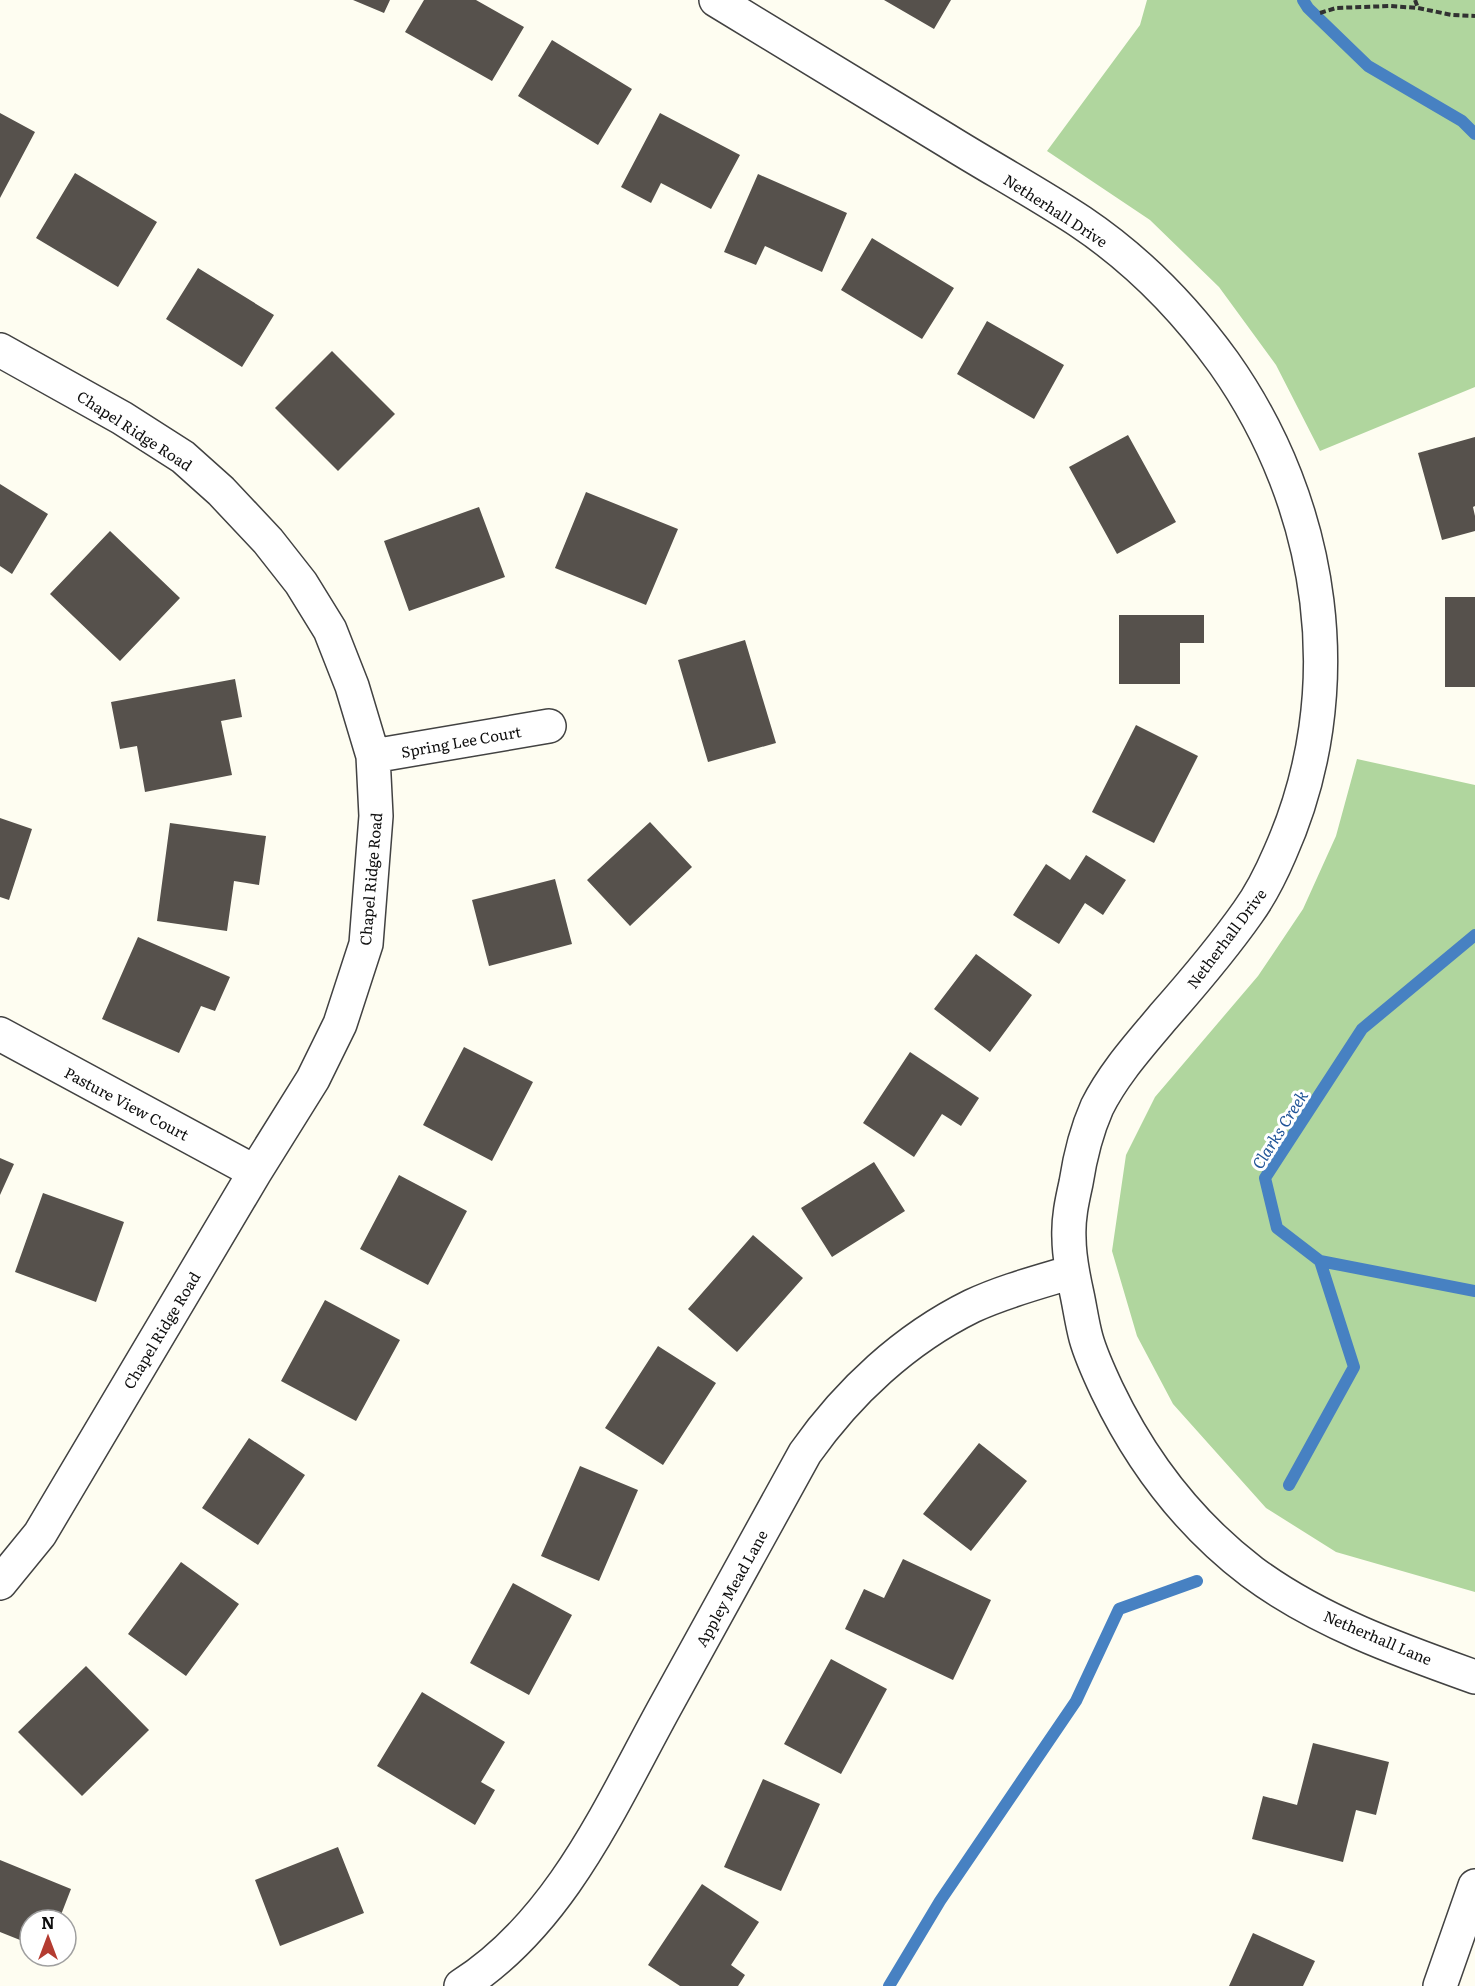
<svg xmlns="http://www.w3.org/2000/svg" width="1475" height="1986" font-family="Literata,serif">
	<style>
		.forest { fill: #b0d69e }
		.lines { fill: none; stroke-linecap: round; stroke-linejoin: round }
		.stream { stroke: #4781c2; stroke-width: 12 }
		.building { fill: #56514c }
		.street-casing { stroke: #424242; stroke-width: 36 }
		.path { stroke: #313131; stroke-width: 4; stroke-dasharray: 6 3; stroke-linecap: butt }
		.street { stroke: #fff; stroke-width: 33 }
		.labels { text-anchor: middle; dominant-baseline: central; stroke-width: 6; stroke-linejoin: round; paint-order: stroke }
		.street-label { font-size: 15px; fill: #0f0f0f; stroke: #fff }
		.water-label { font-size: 16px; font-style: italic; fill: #215597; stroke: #fff }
	</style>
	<rect width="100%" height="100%" fill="#fefdf1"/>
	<path class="forest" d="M1147,0h328v387l-155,64 -44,-86 -57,-78 -69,-67 -103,-69 93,-126z
		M1357,759l118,26v807l-139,-40 -70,-44 -93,-104 -36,-68 -25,-85 14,-96 29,-58 103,-121 45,-67 33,-73z"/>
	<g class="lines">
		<path class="stream" d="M1303,0l5,8 60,58 94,55 13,13
			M1475,935l-113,94 -97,149 12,50 43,33 155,30
			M1289,1485l65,-118 -34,-106
			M889,1986l51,-85 136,-200 43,-92 78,-28"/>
	</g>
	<path class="building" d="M353,0h37l-6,13z
		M424,0h52l48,27 -32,54 -87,-49z
		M884,0h67l-17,29z
		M552,40l80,49 -34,56 -80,-49z
		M0,113l35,19 -35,66z
		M660,113l80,42 -29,54 -50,-26 -10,20 -30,-16z
		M75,173l82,49 -39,65 -82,-49z
		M758,174l89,39 -25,59 -57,-26 -9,19 -32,-13z
		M872,238l82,50 -32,51 -81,-49z
		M198,268l76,47 -32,52 -76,-48z
		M987,321l77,44 -30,54 -77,-45z
		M332,351l63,63 -57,57 -63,-63z
		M1128,435l48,87 -59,32 -48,-87z
		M1475,437v69l-2,1 2,9v15l-33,9 -24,-87z
		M0,484l48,30 -36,60 -12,-8z
		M586,492l92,37 -32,76 -91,-37z
		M479,507l26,70 -96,34 -25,-70z
		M110,531l70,67 -60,63 -70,-67z
		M1445,597h30v90h-30z
		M1119,615h85v28h-24v41h-61z
		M745,640l31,103 -68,19 -30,-102z
		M235,679l7,38 -21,4 11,54 -87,17 -8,-46 -17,3 -9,-47z
		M1136,725l62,31 -44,87 -62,-31z
		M0,818l32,11 -23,71 -9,-3z
		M650,822l42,45 -62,59 -43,-46z
		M170,823l96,13 -7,49 -25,-4 -7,50 -70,-10z
		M1086,855l40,25 -23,35 -18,-12 -26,41 -46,-29 33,-51 24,16z
		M555,879l17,65 -83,22 -17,-66z
		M138,937l92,40 -15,34 -14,-5 -22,47 -77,-34z
		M976,954l56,41 -42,57 -56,-43z
		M464,1047l69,35 -41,79 -69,-36z
		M910,1052l69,46 -18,28 -19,-12 -28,43 -51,-34z
		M0,1158l14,6 -14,31z
		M874,1162l31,49 -73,46 -31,-49z
		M399,1175l68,36 -39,74 -68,-36z
		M43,1193l81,29 -28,80 -81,-30z
		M753,1235l50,43 -66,74 -49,-43z
		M325,1300l75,40 -44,81 -75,-40z
		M658,1346l58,37 -53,82 -58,-37z
		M249,1438l56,37 -47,70 -56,-37z
		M979,1443l48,38 -56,70 -48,-37z
		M580,1466l58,24 -39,91 -58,-25z
		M903,1559l88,41 -38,80 -108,-51 19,-40 20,9z
		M181,1562l58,42 -53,72 -58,-42z
		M513,1583l59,32 -43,80 -59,-32z
		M831,1659l56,30 -46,85 -57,-30z
		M86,1666l63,64 -67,66 -64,-64z
		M422,1692l83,50 -24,40 14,8 -20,35 -98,-59z
		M1313,1743l76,19 -13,53 -20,-5 -13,52 -91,-23 11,-43 34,9z
		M763,1779l57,25 -39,87 -57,-24z
		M338,1847l26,66 -84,33 -25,-66z
		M0,1860l71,29 -12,31h-29v24l-30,-12z
		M702,1884l57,38 -28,43 14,10 -7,11h-58l-32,-21z
		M1253,1933l62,28 -12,25h-74z"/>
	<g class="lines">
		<g class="street-casing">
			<path id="street" d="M716,0c77,47 154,94 230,140 45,28 91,53 135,82 55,37 104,87 143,141 101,143 128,329 56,490 -9,21 -19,41 -32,59 -26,37 -55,71 -85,105 -24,29 -49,56 -66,90 -11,25 -17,50 -21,76 -4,18 -8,36 -7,55 0,19 4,38 8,56 3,14 5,29 9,44 5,18 13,35 21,52 34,71 82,134 145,182 66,49 147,78 223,105
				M0,350l122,68 61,39 38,34 47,50 33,42 29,47 22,56 21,70 3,60 -10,128 -26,80 -27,55 -58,93 -215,362 -40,49
				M373,756l176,-30
				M0,1034l255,138
				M461,1986c100,-64 149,-179 204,-279 47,-85 94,-170 140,-254 43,-61 100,-114 167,-147 32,-15 67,-24 100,-34
				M1440,1986l35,-100"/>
		</g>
		<path class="path" d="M1415,0l3,8
			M1320,13l16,-5 54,-2 28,2 34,7 23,1"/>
		<use href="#street" class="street"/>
	</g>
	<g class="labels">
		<g class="street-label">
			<text transform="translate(1056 210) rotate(33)">Netherhall Drive</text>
			<text transform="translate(135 430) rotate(33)">Chapel Ridge Road</text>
			<text transform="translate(461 741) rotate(-10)">Spring Lee Court</text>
			<text transform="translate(370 879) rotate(-85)">Chapel Ridge Road</text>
			<text transform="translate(1226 938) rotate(-53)">Netherhall Drive</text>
			<text transform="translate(127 1103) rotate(28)">Pasture View Court</text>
			<text transform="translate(161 1330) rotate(-59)">Chapel Ridge Road</text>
			<text transform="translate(731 1588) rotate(-61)">Appley Mead Lane</text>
			<text transform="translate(1378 1637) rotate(23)">Netherhall Lane</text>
		</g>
		<g class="water-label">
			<text transform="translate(1279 1129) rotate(-58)">Clarks Creek</text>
		</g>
	</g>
	<g transform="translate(48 1938)"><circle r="28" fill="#ffffff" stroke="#9f9f9f" stroke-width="1.5"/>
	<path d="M0-4.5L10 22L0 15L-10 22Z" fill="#b43c31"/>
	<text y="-9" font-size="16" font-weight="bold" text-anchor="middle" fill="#0f0f0f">N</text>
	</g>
</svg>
